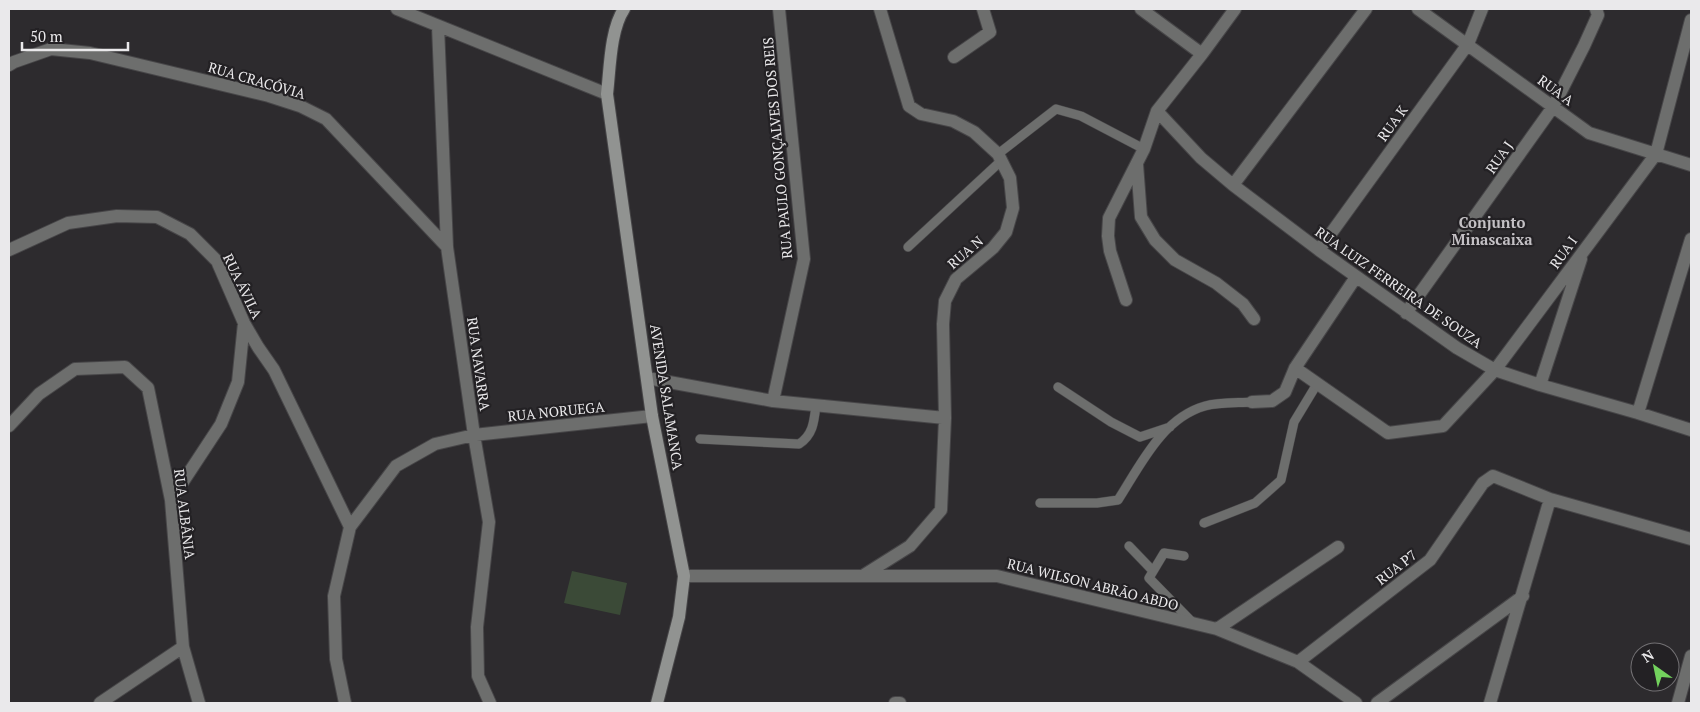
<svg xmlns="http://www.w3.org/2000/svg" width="1700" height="712" font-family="'PT Serif',serif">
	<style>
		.green { fill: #3b4a37 }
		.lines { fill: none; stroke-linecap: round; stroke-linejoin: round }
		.lane-casing { stroke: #474648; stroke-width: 10 }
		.street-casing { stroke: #474648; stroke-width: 14 }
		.secondary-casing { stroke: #474648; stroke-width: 14 }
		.lane { stroke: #6d6e6d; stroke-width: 9 }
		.street { stroke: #6d6e6d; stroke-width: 12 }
		.secondary { stroke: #919391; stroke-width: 12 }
		.labels { text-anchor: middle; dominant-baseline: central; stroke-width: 4.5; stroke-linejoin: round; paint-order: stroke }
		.street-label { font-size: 14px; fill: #eae9eb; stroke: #232124 }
		.neighbourhood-label { font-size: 15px; font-weight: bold; fill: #c4c1c5; stroke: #232124 }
	</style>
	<rect width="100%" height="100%" fill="#2d2b2e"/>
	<path class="green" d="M572,571l55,12 -7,32 -56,-12z"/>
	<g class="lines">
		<g class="lane-casing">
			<path id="lane" d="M998,154l58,-45 25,7 63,33
				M908,247l94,-87
				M1058,387l53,35 29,15 30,-10
				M700,439l99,5c14,-9 15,-22 17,-39
				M1040,503h57l21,-3c22,-34 44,-82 87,-94 14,-4 32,-3 47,-4
				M1204,523l51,-20 26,-23 13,-58 23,-38
				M1129,546l24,25
				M1184,556l-20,-3 -15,25 44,45"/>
		</g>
		<g class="street-casing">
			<path id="street" d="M397,9l210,85
				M1141,9l61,45
				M1418,9l171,124 102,32
				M438,26l9,221 27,188 15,87 -12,105 1,49 12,27
				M954,57l36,-25 -7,-23
				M9,65l5,-3 37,-13 39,4 179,43 31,10 26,13 121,128
				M1157,111l44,47 32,27 86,65 138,98 38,22 45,15 98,28 53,17
				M1137,164l4,53 14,23 20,20 41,23 27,21 11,15
				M1233,185l133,-176
				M9,250l59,-27 49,-7 40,1 33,17 27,27 27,62 14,24 16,23 76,157
				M1319,250l149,-206 14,-35
				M1126,300l-16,-49 -2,-15 1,-18 35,-69 13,-38 45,-57 33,-45
				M1406,313l147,-206 31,-61 14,-31 -2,-6
				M1295,368l93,65 55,-7 52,-56 161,-216 35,-134
				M647,378l126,23 172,17
				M1540,385l41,-126
				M773,401l31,-142 -25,-250
				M1252,402l20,-1 13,-9 10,-24 61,-91
				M1638,413l53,-174
				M9,426l30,-32 36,-25 50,-2 23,21 23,112 12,147 16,56
				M171,500l50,-76 17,-42 6,-59
				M864,575l46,-29 31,-36 4,-92 -2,-94 2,-23 11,-22 37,-31 13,-16 7,-24 -3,-30 -12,-24 -24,-22 -21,-11 -32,-7 -12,-8 -29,-97
				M684,576h313l220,53 81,33 58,41
				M1217,629l121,-82
				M1298,662l132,-102 53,-77 10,-7 57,23 141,40
				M100,703l83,-56
				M345,703l-9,-44 -2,-63 16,-69 46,-61 39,-22 39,-9 178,-19
				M895,703h5
				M1377,703l146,-107
				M1490,703l60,-204
				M1678,703l13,-47"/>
		</g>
		<g class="secondary-casing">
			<path id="secondary" d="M624,9c-14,21 -14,60 -17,85l45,322 32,160 -5,41 -22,86"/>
		</g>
		<use href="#lane" class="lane"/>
		<use href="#street" class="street"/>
		<use href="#secondary" class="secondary"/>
	</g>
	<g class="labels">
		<g class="street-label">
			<text transform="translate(257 80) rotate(16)">RUA CRACÓVIA</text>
			<text transform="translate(1556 90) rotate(36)">RUA A</text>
			<text transform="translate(1392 123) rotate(-54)">RUA K</text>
			<text transform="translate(777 148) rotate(-95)">RUA PAULO GONÇALVES DOS REIS</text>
			<text transform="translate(1499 157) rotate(-55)">RUA J</text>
			<text transform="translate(965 252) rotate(-41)">RUA N</text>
			<text transform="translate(1563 252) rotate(-54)">RUA I</text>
			<text transform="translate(243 286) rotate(64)">RUA ÁVILA</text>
			<text transform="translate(1399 287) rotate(35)">RUA LUIZ FERREIRA DE SOUZA</text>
			<text transform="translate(479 364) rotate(82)">RUA NAVARRA</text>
			<text transform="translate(667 397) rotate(81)">AVENIDA SALAMANCA</text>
			<text transform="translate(556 411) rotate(-6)">RUA NORUEGA</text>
			<text transform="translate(185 514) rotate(83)">RUA ALBÂNIA</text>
			<text transform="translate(1396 567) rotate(-38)">RUA P7</text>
			<text transform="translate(1093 584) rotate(14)">RUA WILSON ABRÃO ABDO</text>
		</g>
		<g class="neighbourhood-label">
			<text x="1492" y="222">Conjunto<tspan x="1492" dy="17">Minascaixa</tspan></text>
		</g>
	</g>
	<rect width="1700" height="712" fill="none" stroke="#eae9eb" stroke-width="20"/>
	<g transform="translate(1655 667) rotate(327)"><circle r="24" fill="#232124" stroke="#737174"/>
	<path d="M0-4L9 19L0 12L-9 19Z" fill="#73d25d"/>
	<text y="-8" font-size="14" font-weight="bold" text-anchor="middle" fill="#eae9eb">N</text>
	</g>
	<path d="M22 42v8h106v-8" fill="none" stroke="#eae9eb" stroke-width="2.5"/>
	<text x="30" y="42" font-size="15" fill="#eae9eb" stroke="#232124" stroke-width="4" paint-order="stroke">50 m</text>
</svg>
